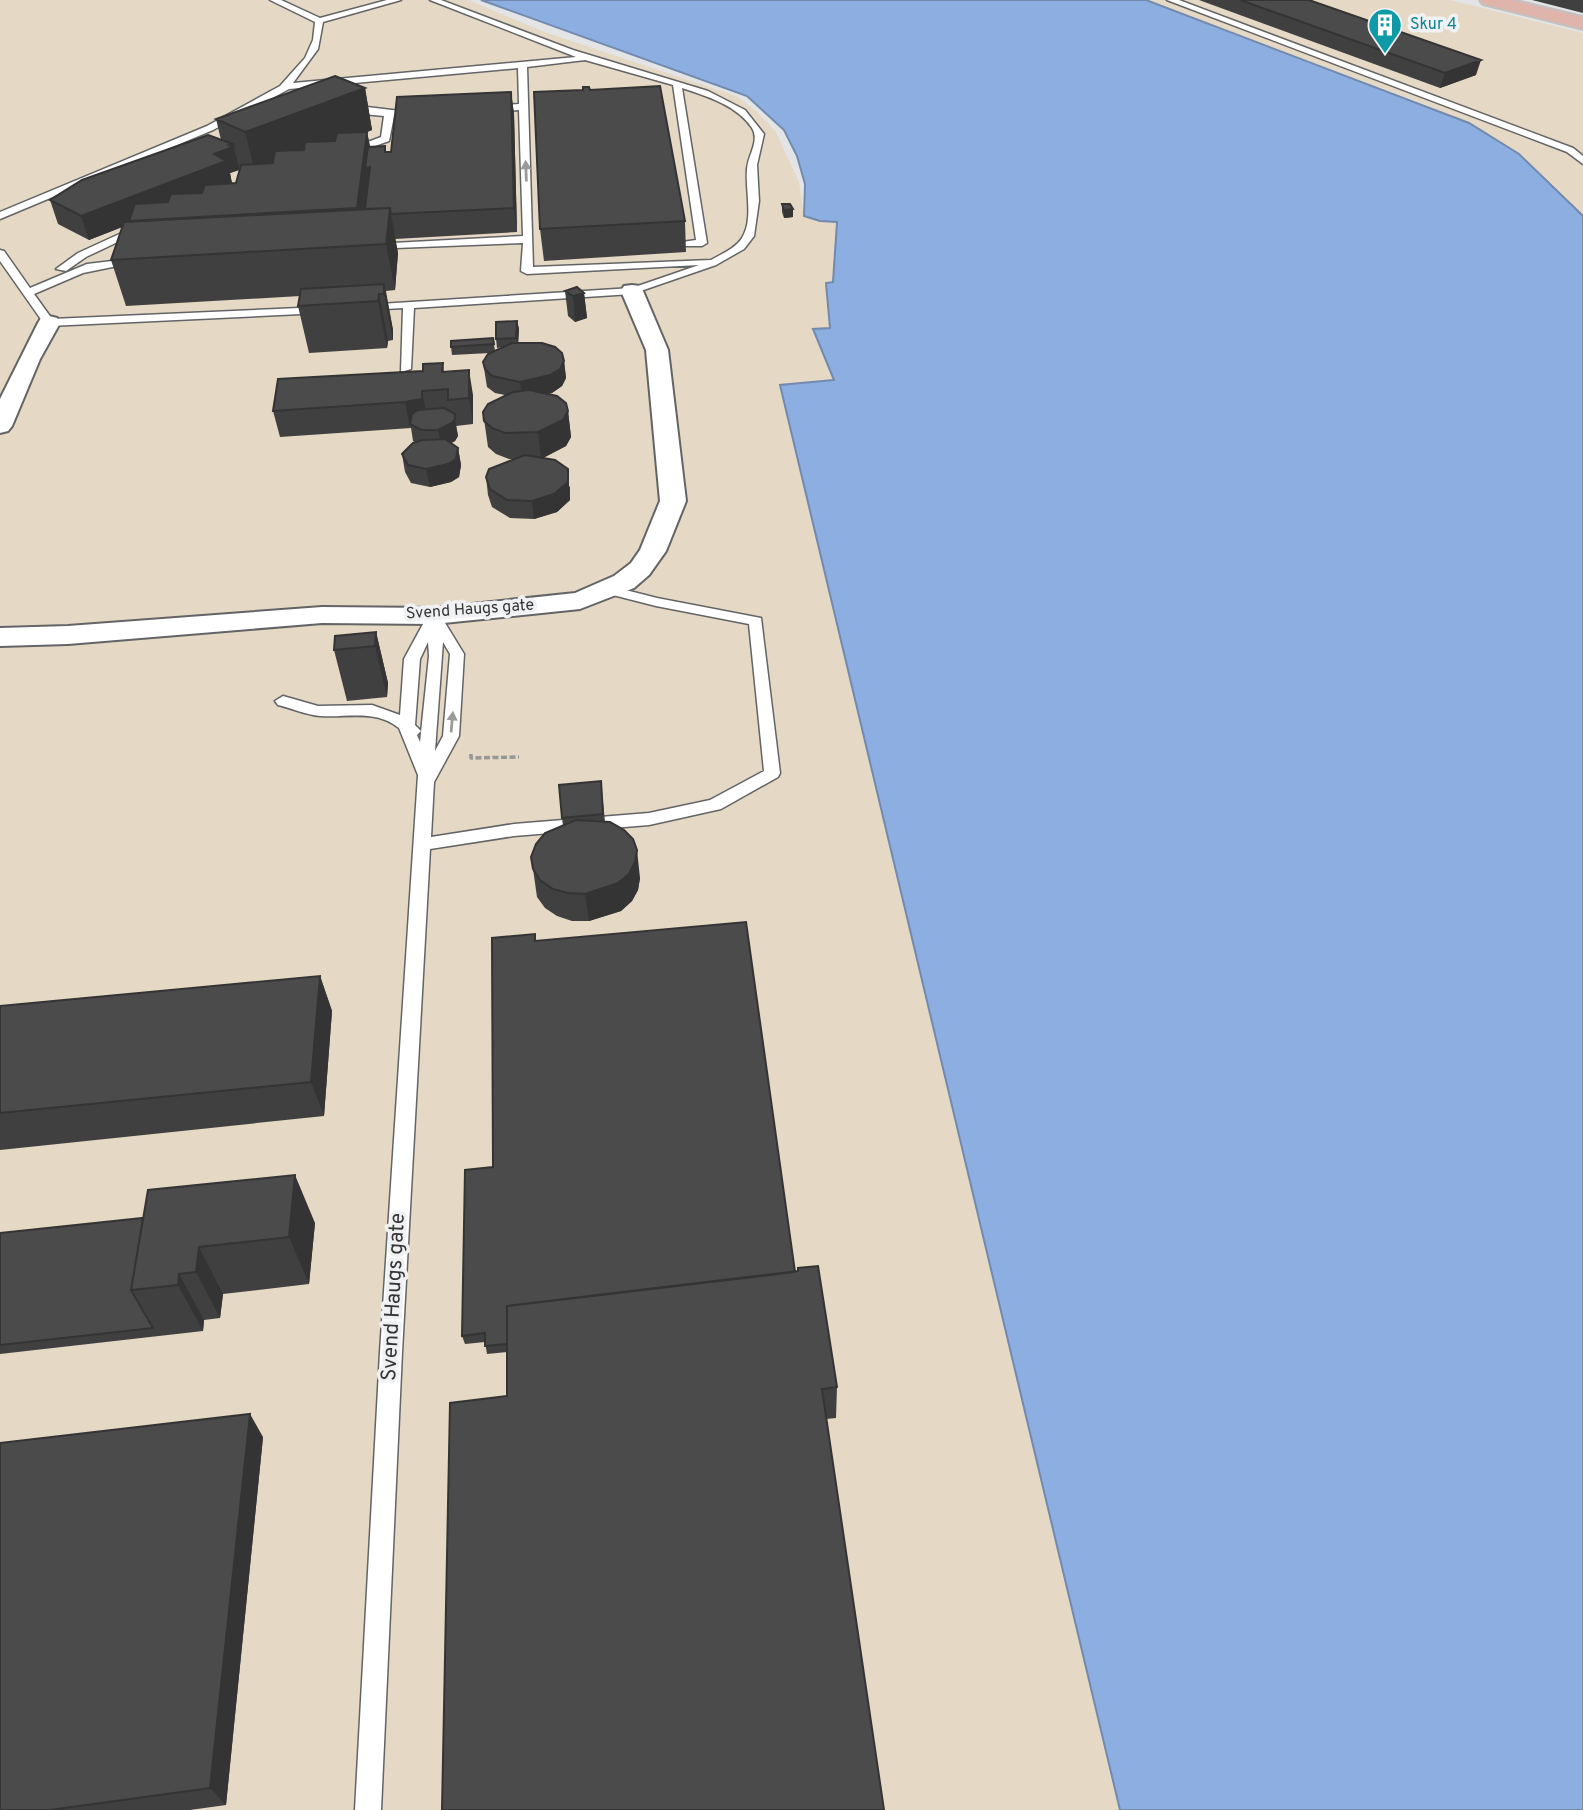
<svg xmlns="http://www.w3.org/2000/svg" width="1583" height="1810" font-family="Overpass,sans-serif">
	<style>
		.industrial { fill: #e5d8c4 }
		.water { fill: #8caee1; stroke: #728aae; stroke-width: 2 }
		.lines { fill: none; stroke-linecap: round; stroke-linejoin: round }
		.service-casing { stroke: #636465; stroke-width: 3 }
		.minor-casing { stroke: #636465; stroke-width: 4 }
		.primary-casing { stroke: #c2c2c3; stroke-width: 4 }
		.path { stroke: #979798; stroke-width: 3.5; stroke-dasharray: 6 2.5; stroke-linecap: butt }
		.service { fill: #fff; fill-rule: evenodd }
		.minor { fill: #fff; fill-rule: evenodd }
		.primary { fill: #dfb4aa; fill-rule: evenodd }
		.wall { fill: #414040; fill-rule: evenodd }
		.shaded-wall { fill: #353434 }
		.building { fill: #4c4b4b; stroke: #353434; stroke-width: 2 }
		.oneway { fill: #9a9a9a }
		.labels { text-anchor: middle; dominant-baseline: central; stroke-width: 7; stroke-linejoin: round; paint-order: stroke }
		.far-culture-label { font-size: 16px; fill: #0d838f; stroke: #f0f1f3; text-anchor: start }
		.far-street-label { font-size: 16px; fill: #353536; stroke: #f0f1f3 }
		.near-street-label { font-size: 21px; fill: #353536; stroke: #f0f1f3 }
	</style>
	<rect width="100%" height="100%" fill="#e3e4e5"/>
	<path class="industrial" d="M0,0h468l74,31 194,65 20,15 20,21 23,50 5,34 16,5 17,1 -4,60 -7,1 4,45 -16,2 20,50 -54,6 340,1424h-1120z
		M1146,0h304l133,33v183l-64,-62 -87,-47z"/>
	<path class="water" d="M481,0h665l323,123 50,31 64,62v1594h-463l-340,-1425 54,-5 -21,-51 17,-1 -4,-45 7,-1 4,-60 -17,-1 -16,-5 1,-32 -8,-28 -13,-26 -37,-34z"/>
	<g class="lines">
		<g class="service-casing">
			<path id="service" d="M270,0h11l39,18 67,-18h14l-78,22 -5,27 -25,34 283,-26 -146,-57h11l132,50 135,41 37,19 19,24 -7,31 2,36 -5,35 -10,13 -28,16 -84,29 -218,14 -3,61 -10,3 2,-64 -35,2 -6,-3 2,-2 268,-17 67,-23 -172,9 -6,-3 2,-28 -153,6 -1,-2 5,-3 149,-8 -4,-126 -28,2 -5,-3 5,-3 28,-2 -1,-36 -229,21 -76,41 -213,89v-7l207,-86 73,-40 25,-28 8,-18 2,-18zM585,60l88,25 23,155 -14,2v4h20l5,-3 -25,-155c24,8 55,17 70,40 8,13 -4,27 -5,41 -2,21 7,50 -5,69 -7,11 -21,16 -31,22l-178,7 -6,-200z
				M1167,0h12l394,148 10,8v8l-16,-12z
				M343,104l57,7 5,3 -11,2 -5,25 -39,14 -5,-3 2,-2 34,-13 3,-21 -32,-3 -9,-5z
				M139,225l5,3 -1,2 -57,27 -20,14 -10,-2 22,-16z
				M0,250l4,1 26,37 57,-24 50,-6v4l-54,11 -49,21 18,25 270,-12 6,3 -6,3 -273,13 -4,-1 -45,-64z
				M610,586l47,12 104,20 19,155 -2,4 -57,32 -72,16 -135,11 -84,13 -28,503 -21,458h-26l25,-458 38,-577 -19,-47c-24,-19 -51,-10 -79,-12 -14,-1 -29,-8 -42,-11l-3,-4 8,-5 35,10 54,-1 28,10 4,-56 25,-46h10l25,41 -5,82 -25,46 -3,55 83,-13 135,-11 61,-13 54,-29 -15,-147 -93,-18 -51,-13 -2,-3zM428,642l1,14 -9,86 -3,-7 4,-4 -6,-6 5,-66zM443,642l7,12 -7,82 -8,15z"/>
		</g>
		<g class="minor-casing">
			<path id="minor" d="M632,285l8,1 3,5 25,59 18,151 -20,50 -17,24 -15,13 -54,21 -146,15 -112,-1 -254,21 -68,2v-18l68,-2 254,-19 112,1 141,-15 39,-17 17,-13 9,-13 20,-49 -14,-151 -25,-59 3,-5z
				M49,316l8,2 3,5 -20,36 -28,67 -4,5 -8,2v-34l38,-76 3,-5z"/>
		</g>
		<g class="primary-casing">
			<path id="primary" d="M1480,0h32l71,17v12l-100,-25z"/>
		</g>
		<path class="path" d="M471,754v4l48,-1"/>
		<use href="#service" class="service"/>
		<use href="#minor" class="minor"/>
		<use href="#primary" class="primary"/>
	</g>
	<path class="wall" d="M1199,0h110l167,75 -36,13z
		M1532,0h51v13z
		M365,88l7,42 -5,2 3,14 16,6h5l120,-60 3,22 3,118 -122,7 3,14 -3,37 -9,1 7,39v10l-5,1 -1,7 -78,5 -11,-47 2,-10 -174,10 -15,-46 11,-33 -33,13 -31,-16 -8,-24 171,-60 -5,-21zM238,167l2,1 -4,15h-4l-2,-10 9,-3z
		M590,90l95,131 1,31 -142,9 -4,-32z
		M782,204l11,13 -9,1 -2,-6z
		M565,291l19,2 3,25 -12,4 -7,-6z
		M517,321l2,8 -1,14 46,18 2,17 -4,8 -10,7 -5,1 21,17 3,26 -5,9 -23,12 27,29v13l-13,12 -23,7 -24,-1 -18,-11 -4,-12 -2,-18 29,-18h-6l-13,-5 -8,-7 -5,-35 22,-17 -10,-2 -8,-6 -4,-25 7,-9 -38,2 -1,-8 42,-9 2,13 8,-4 -6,1 -1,-9z
		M443,363l1,9 29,23v29l-17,2 2,10 -3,5 -4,2 7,5 3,17 -2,12 -8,5 -21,5 -19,-4 -6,-11 -3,-18 13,-12 -2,-1 -2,-13 -131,9 -7,-26 150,-40z
		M376,632l12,51 -1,14 -40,4 -13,-51z
		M601,781l4,41 35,56 -2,12 -6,11 -11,10 -32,10h-17l-15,-5 -12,-8 -8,-11 -4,-28 30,-43 -1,-8z
		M536,941l259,331 42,115 -1,31 -10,1 -319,-23v-44l-20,2 -2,-12 -20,2 -3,-8 31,-169z
		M320,976l12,35 -8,105 -324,34v-144z
		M315,1223l-6,61 -86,10 -3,24 -16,2 -1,11 -203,23v-121z
		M263,1437l-37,368 -36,5h-190z"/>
	<path class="shaded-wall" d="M1481,60l-5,15 -36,13 5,-15z
		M365,88l7,42 -5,2 6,30 -10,78 -6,-32 -101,-33 -11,-43z
		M511,92l3,22 3,118 -3,-24z
		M233,144l6,23v3l-9,3 2,11 -103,37 1,3 -41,16 -8,-24z
		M390,208l8,45 -3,37 -9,-46z
		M793,209v8l-9,1v-8z
		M384,284l9,46v10l-9,-46z
		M584,293l3,25 -12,4 -2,-26z
		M379,294l9,47 -1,7 -9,-47z
		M517,321l2,8 -1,17 -2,-8z
		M564,361l2,17 -4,8 -10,7 -30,6 -2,-17z
		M469,370l4,25v29l-4,-26z
		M422,391l5,26 -17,7v4l-5,-26z
		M568,411l3,26 -5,9 -25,13 -3,-27z
		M455,419l3,17 -3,5 -13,7 -4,-18z
		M458,448l3,17 -2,12 -8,5 -21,5 -4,-18z
		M568,469l2,31 -13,12 -23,7 -2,-18z
		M376,632l12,51 -1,14 -12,-51z
		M637,850l3,28 -2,12 -6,11 -11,10 -32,10 -4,-27z
		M320,976l12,35 -8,105 -13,-34z
		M295,1175l20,48 -6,61 -20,-47z
		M199,1247l24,47 -3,24 -24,-46z
		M179,1274l25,46 -1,11 -25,-46z
		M250,1414l13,23 -37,368 -16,-17z"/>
	<path class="building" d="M1240,0h69l172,60 -36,13z
		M335,76l30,12 -120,44 -29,-13z
		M660,86l25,135 -145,8 -6,-137 49,-2v-3h6l1,3z
		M511,92l3,116 -123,6 -1,-6 -25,1 5,-42 -5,1 3,-21 17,-1v6h6l6,-55z
		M367,132l-10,76 -228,13 6,-17 33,-2 3,-8 31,-1 3,-8 31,-2 5,-18 32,-2 2,-12 29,-1 1,-8 30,-1 2,-8z
		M208,135l25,9 -4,1 4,2 -19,7 12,7 -145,55 -31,-16 32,-20z
		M782,204h8l3,5 -9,1z
		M390,208l-4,36 -275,16 13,-38z
		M384,284v10h-5l-1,7 -80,5 3,-17z
		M577,287l7,6 -11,3 -8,-5z
		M517,321l-1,17 -20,1v-17z
		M493,338l1,6 -43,3v-6z
		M512,343h30l13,4 7,6 2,8 -4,8 -10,6 -30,7 -28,-6 -7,-7 -2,-7 5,-8z
		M443,363l-1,9 27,-2v28l-21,2v-11l-26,2v8l-17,3 -132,9 5,-32 145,-8v-7z
		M529,390l28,6 9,7 2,8 -5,9 -25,12 -33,1 -13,-5 -8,-7 -1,-9 5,-8 25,-12z
		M444,408l11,6v5l-3,4 -14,7h-17l-11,-6 2,-10 6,-4z
		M445,439l13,9 -2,11 -8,5 -22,5 -18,-4 -6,-11 11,-11 10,-3z
		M525,455l30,5 13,9v13l-14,12 -22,7 -25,-1 -17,-11 -4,-12 3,-8z
		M376,632l-1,14 -41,4 1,-14z
		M601,781l2,33 -41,4 -3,-33z
		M576,820l34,2 14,8 9,9 4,11 -2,12 -6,12 -11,9 -33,11 -17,-1 -15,-4 -13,-9 -7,-11 -2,-12 5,-13 9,-11z
		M746,922l49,350 -288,34v38l-22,2v-13l-23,3 3,-166 28,-3 -1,-229 43,-4v7z
		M320,976l-9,106 -311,31v-107z
		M295,1175l-6,62 -90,10 -3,25 -17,2 -1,11 -47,5 17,-100z
		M143,1218l-12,72 22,38 -153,17v-112z
		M818,1266l19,121 -15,2 62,421h-442l8,-407 57,-7v-90l291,-35v-3z
		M250,1414l-40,374 -160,22h-50v-367z"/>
	<defs><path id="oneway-solid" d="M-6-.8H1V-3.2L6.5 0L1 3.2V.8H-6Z" transform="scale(1.75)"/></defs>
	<g class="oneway">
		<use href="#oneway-solid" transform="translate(526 171) rotate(-92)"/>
		<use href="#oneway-solid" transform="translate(452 722) rotate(-85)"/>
	</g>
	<defs>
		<g id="building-pin" transform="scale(1.75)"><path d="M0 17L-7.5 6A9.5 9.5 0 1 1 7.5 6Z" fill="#0f9aa8" stroke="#f0f1f3"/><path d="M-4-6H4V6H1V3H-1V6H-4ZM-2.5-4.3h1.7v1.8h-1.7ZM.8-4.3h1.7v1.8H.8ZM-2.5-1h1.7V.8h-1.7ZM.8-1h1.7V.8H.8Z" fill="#fff"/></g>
	</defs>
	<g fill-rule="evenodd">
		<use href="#building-pin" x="1385" y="25"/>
	</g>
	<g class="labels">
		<g class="far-culture-label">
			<text x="1410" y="25">Skur 4</text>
		</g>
		<g class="far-street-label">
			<text transform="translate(470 610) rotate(-4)">Svend Haugs gate</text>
		</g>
		<g class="near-street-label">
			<text transform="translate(394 1297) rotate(-87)">Svend Haugs gate</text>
		</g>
	</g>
</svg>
